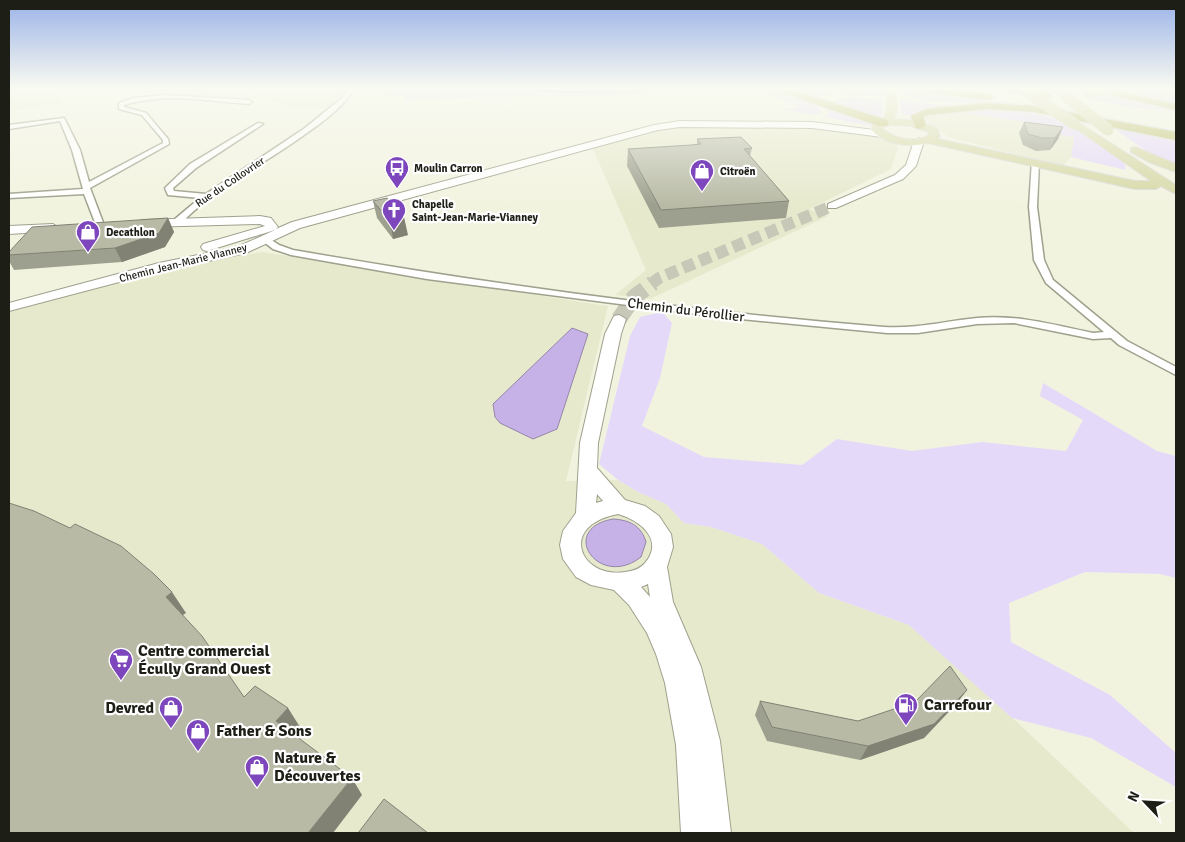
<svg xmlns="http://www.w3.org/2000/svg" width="1185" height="842" font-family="Signika,sans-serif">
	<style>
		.built { fill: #e7e9cd }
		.green { fill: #e5d9fa }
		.water { fill: #c7b2e8; stroke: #9486a9 }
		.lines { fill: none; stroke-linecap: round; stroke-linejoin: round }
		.stream { stroke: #9486a9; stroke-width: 2.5 }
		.secondary-tunnel-far1 { stroke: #c7c8b7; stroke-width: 12; stroke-dasharray: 12 6; stroke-linecap: butt }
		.secondary-tunnel { stroke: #c7c8b7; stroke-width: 16; stroke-dasharray: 16 8; stroke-linecap: butt }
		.street-casing { stroke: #9fa18d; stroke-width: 3 }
		.secondary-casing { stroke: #9fa18d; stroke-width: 2 }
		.primary-casing { stroke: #dbdbda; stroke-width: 2 }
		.highway-casing { stroke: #dbdbda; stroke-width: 3 }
		.street { fill: #fff; fill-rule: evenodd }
		.secondary { fill: #fff; fill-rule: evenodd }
		.primary { fill: #d6d8a6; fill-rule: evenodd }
		.highway { fill: #bbbe6a; fill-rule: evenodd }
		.primary-bridge-casing { stroke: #dbdbda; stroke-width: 12; stroke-linecap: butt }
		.primary-bridge { stroke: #d6d8a6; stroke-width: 11 }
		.wall { fill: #9ea08f }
		.shaded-wall { fill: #818274 }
		.building { fill: #b8baa6; stroke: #818274 }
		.labels { text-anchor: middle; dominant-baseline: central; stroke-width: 4.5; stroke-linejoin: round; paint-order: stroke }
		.far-poi-label { font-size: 11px; font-weight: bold; fill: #1d1e16; stroke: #fff; text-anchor: start }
		.far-street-label { font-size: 11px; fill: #1d1e16; stroke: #fff }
		.street-label { font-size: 14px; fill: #1d1e16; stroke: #fff }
		.near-poi-label { font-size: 16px; font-weight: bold; fill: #1d1e16; stroke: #fff; text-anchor: start }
	</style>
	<rect width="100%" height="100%" fill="#f2f3df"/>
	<path class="built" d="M9,88h48l5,15 -53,8z
		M179,88h164l-2,2 4,1 -17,16 -7,2 -31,-3 -25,-7 -92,-5z
		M956,112l74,10v8l44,7 -3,20 -8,9 -112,-28 -28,-18 6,-6z
		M682,127l128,2 51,4 32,8 5,7 -7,21 -82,40 19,7 -178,83 -35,-4 31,-25 -54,-123 59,-16z
		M262,252l346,54 -42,175 52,-1 20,12 28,12 18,19 27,4 51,17 57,49 90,32 68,59 157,149h-1125v-523l163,-44z"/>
	<path class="green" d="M366,88l42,3 3,-3h354l50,17 4,3 2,5 -9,2 -27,-6 15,-2 -38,-16 -9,-1 -87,-1 -34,6 -148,2 -81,4 1,-5 -43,-3z
		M778,88h106v8l-53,-2 -15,5z
		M898,90l126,15 -102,-4 -18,-6z
		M1144,90l32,3v13l-66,-14z
		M1100,92l76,17v1l-41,-2 -52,-10 4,-4z
		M851,97l30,3 2,15 -9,2 -48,-15z
		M899,99l36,6h51l-64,6 -12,5 -8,-2 -2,-11 2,-3z
		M826,107l49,15 -3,4 -47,-9 5,-5z
		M983,110l41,2 40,8 60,42 2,8 -55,-13 3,-20 -44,-7 -1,-8 -73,-10z
		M1114,128l62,14v22l-16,-3z
		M662,312l10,11 -12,55 -18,48 62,31 98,8 35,-26 75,12 70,-9 84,9 17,-31 -43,-24 3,-13 114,68 19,5v122l-16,-4 -75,-2 -76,31 2,39 99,53 66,58v34l-85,-49 -79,-20 -103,-93 -90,-32 -57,-49 -51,-17 -27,-4 -18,-19 -28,-12 -20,-12 -19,-16 31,-128 10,-19z"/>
	<path class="water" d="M572,328l16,6 -31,95 -24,10 -33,-16 -5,-6 -2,-13z
		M613,519c16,1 28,6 33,23l-5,15c-42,33 -84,-28 -28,-38z"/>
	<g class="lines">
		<path class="stream" d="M492,88l80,4h61l16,-3
			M731,88l9,1"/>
		<path class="secondary-tunnel-far1" d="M651,284l8,-6 173,-72"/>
		<path class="secondary-tunnel" d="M619,319l15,-22 19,-14"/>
		<g class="street-casing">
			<path id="street" d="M349,88h6c-13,20 -32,34 -51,47 -40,29 -89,53 -123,88h-6v-4l25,-21 -32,-3 -3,-7 25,-24 68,-41 5,1 -67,44 -23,20 1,3 32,3 99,-66 38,-31z
				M166,95l83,5 3,2 -3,2c-41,-3 -85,-12 -125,1v2l22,6 22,26 1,5 -79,44 14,37 -1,2 -7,-2 -12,-31 -75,4v-4l74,-5 -11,-39 -12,-29 -51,8v-4l55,-7 16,32 9,32 74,-39v-3l-21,-25 -23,-6v-6l15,-5z
				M1032,160l7,2 -2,45 7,53 9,20 74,61 49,26v8l-57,-30 -8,-7 -18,1 -79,-16 -37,1 -59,9h-31l-167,-16 -293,-38 -136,-24 -18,-6 -13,-10 7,-2 12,8 14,5c195,34 393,61 591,77 32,2 62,-6 93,-9 39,-4 77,7 116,15l11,-1 -58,-49 -12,-23 -5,-53z"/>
		</g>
		<g class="secondary-casing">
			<path id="secondary" d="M680,121l132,1 70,9 5,3 -5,3 -70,-9 -132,-1 -22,3 -358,98 -54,25 -85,18 -152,40v-8l150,-40 78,-16 38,-17 -68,21 -4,-1 -2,-3 2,-3 62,-18 -5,-2 -114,3 -6,-4 2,-3 118,-4 11,2 7,9 -2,2 16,-7 362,-97z
				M919,138l5,3 -8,25 -13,13 -67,29h-8v-4l67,-29 11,-10 8,-24z
				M53,224l6,4 -2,3 -48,3v-8z
				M619,315l7,4 -5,15 -23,109 -1,25 28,32 20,6 14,10 12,18 2,13 -6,20 6,35 28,65 19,74 11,92h-50l-5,-88 -11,-62 -9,-29 -9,-21 -18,-28 -15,-15 -23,-5 -15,-8 -13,-18 -3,-14 3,-14 13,-18 4,-70 25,-109 9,-18zM597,494l6,7 -7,2zM618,514c21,6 47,25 27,49 -5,6 -12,8 -20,9 -46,7 -67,-47 -7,-58zM648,584l2,13 -9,-10z"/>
		</g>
		<g class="primary-casing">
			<path id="primary" d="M886,88h10l1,21 -3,10 18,1 25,8 3,8 -2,3 197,42h16l-82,-57 5,-3 4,1 98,63v9l-15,-8 -5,3h-21l-207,-46c-19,5 -44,2 -57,-14l4,-7 8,-2 4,-11zM888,125l23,1 17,6 1,3c-14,8 -35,4 -47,-7z
				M1046,88h12l13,8 -8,2z
				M1135,147l41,17v8l-25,-9 -20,-11v-4z"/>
		</g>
		<g class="highway-casing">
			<path id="highway" d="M769,88h17l101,32 2,3 -2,3h-8z
				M913,88h34l42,6 5,3 -5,3 -71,-9z
				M994,88c14,0 49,-1 59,8l-5,3z
				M1082,88h22l72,16v6z
				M987,103l48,3 141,26v8l-141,-28 -48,-3 -59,6 -5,2 3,8 -6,4 -4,-1 -5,-12 15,-7z"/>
		</g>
		<use href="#street" class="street"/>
		<use href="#secondary" class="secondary"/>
		<use href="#primary" class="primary"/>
		<use href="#highway" class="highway"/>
		<g class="primary-bridge-casing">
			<path id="primary-bridge" d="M1023,89l51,35
				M1089,92l22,-3
				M1066,96l42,34"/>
		</g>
		<use href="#primary-bridge" class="primary-bridge"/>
	</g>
	<path class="wall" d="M1024,122l39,5 -5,12 -8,11 -14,1 -13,-6 -4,-12z
		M697,139l55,9 -2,8 39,45 -3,17 -127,10 -32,-62 1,-17 63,-4 6,-1z
		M373,201l35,34 -15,4 -16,-21z
		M168,218l6,14 -9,15 -43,15 -108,8 -5,-9v-9z
		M967,690l-11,14 -32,34 -64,22 -93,-19 -12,-26 5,-14 98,20z"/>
	<path class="shaded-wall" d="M1063,127l-5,12 -8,11 5,-12z
		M404,217l4,18 -15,4 -3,-18z
		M168,218l6,14 -9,15 -43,15 -7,-14z
		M172,592l14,21 -6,4 -14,-20z
		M967,690l-11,14 -32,34 -64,22 8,-14z
		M288,708l12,19 -11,13 -13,-19z
		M352,778l10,17 -29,38h-25z"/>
	<path class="building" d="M1024,122l39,5 -8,11h-13l-14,-4z
		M741,137l11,11 -8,1 45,52 -128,9 -33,-61 63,-4 10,-1 -4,-5z
		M387,198l17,19 -14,4 -17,-20z
		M168,218l-9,15 -44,15 -106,7v-3l23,-25z
		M9,503l25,8 36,17 5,-4 46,22 33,28 18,18 -6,5 36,39 42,61 11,-11 33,22 -12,13 76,57 -44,55h-299z
		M950,666l17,24 -33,34 -66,22 -96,-19 -12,-26 98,20 57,-19z
		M384,799l44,34h-70z"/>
	<linearGradient id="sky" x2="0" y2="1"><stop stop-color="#9bb3e8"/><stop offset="0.43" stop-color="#f9faf1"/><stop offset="1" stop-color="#f9faf1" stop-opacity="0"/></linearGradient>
	<rect width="1185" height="206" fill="url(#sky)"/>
	<defs>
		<g id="bus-pin" transform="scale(1.25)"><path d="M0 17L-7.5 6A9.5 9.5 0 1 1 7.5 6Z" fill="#7d46bc" stroke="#fff"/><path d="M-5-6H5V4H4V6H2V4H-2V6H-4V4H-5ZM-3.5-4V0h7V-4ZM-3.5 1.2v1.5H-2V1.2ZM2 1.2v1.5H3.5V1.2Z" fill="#fff"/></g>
		<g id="shop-pin" transform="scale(1.25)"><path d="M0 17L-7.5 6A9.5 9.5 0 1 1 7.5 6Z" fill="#7d46bc" stroke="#fff"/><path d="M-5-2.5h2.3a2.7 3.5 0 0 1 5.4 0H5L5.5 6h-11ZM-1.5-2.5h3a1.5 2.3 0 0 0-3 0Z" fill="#fff"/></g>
		<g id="church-pin" transform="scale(1.25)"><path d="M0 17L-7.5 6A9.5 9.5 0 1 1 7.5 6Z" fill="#7d46bc" stroke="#fff"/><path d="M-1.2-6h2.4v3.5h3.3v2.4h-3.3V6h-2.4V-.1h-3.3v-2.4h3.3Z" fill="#fff"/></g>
		<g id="supermarket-pin" transform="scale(1.25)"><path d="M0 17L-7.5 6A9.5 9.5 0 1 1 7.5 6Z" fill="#7d46bc" stroke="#fff"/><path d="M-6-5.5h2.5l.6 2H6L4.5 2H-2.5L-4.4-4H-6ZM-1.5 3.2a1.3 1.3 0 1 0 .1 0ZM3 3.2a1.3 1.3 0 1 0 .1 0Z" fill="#fff"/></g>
		<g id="fuel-pin" transform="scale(1.25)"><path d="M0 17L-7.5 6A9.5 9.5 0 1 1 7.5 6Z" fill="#7d46bc" stroke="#fff"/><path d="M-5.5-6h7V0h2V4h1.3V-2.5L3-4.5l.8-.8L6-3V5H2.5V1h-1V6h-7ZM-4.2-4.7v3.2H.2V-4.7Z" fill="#fff"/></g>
	</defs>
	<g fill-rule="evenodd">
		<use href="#bus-pin" x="397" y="168"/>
		<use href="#shop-pin" x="702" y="171"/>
		<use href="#church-pin" x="394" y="210"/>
		<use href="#shop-pin" x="88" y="232"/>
		<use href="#supermarket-pin" x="121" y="660"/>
		<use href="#fuel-pin" x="906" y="705"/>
		<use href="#shop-pin" x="171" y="708"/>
		<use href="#shop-pin" x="198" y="731"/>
		<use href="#shop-pin" x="257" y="767"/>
	</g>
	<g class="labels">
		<g class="far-poi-label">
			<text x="414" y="168">Moulin Carron</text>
			<text x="720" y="171">Citroën</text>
			<text x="412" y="204">Chapelle<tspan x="412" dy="13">Saint-Jean-Marie-Vianney</tspan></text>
			<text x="106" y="232">Decathlon</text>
		</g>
		<g class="far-street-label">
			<text transform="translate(230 182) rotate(-34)">Rue du Collovrier</text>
			<text transform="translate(183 263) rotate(-14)">Chemin Jean-Marie Vianney</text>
		</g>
		<g class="street-label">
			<text transform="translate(686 310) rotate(7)">Chemin du Pérollier</text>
		</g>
		<g class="near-poi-label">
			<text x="138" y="651">Centre commercial<tspan x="138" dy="18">Écully Grand Ouest</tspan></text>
			<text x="924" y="705">Carrefour</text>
			<text x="154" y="708" text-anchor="end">Devred</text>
			<text x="216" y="731">Father &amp; Sons</text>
			<text x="274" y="758">Nature &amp;<tspan x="274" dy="18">Découvertes</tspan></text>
		</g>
	</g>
	<rect width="1185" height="842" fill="none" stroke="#1d1e16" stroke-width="20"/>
	<g transform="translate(1145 802) rotate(295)" stroke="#ffffff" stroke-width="4" paint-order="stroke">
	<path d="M0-4L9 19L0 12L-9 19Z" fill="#1d1e16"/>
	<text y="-8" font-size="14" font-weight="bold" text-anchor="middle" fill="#1d1e16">N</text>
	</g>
</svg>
